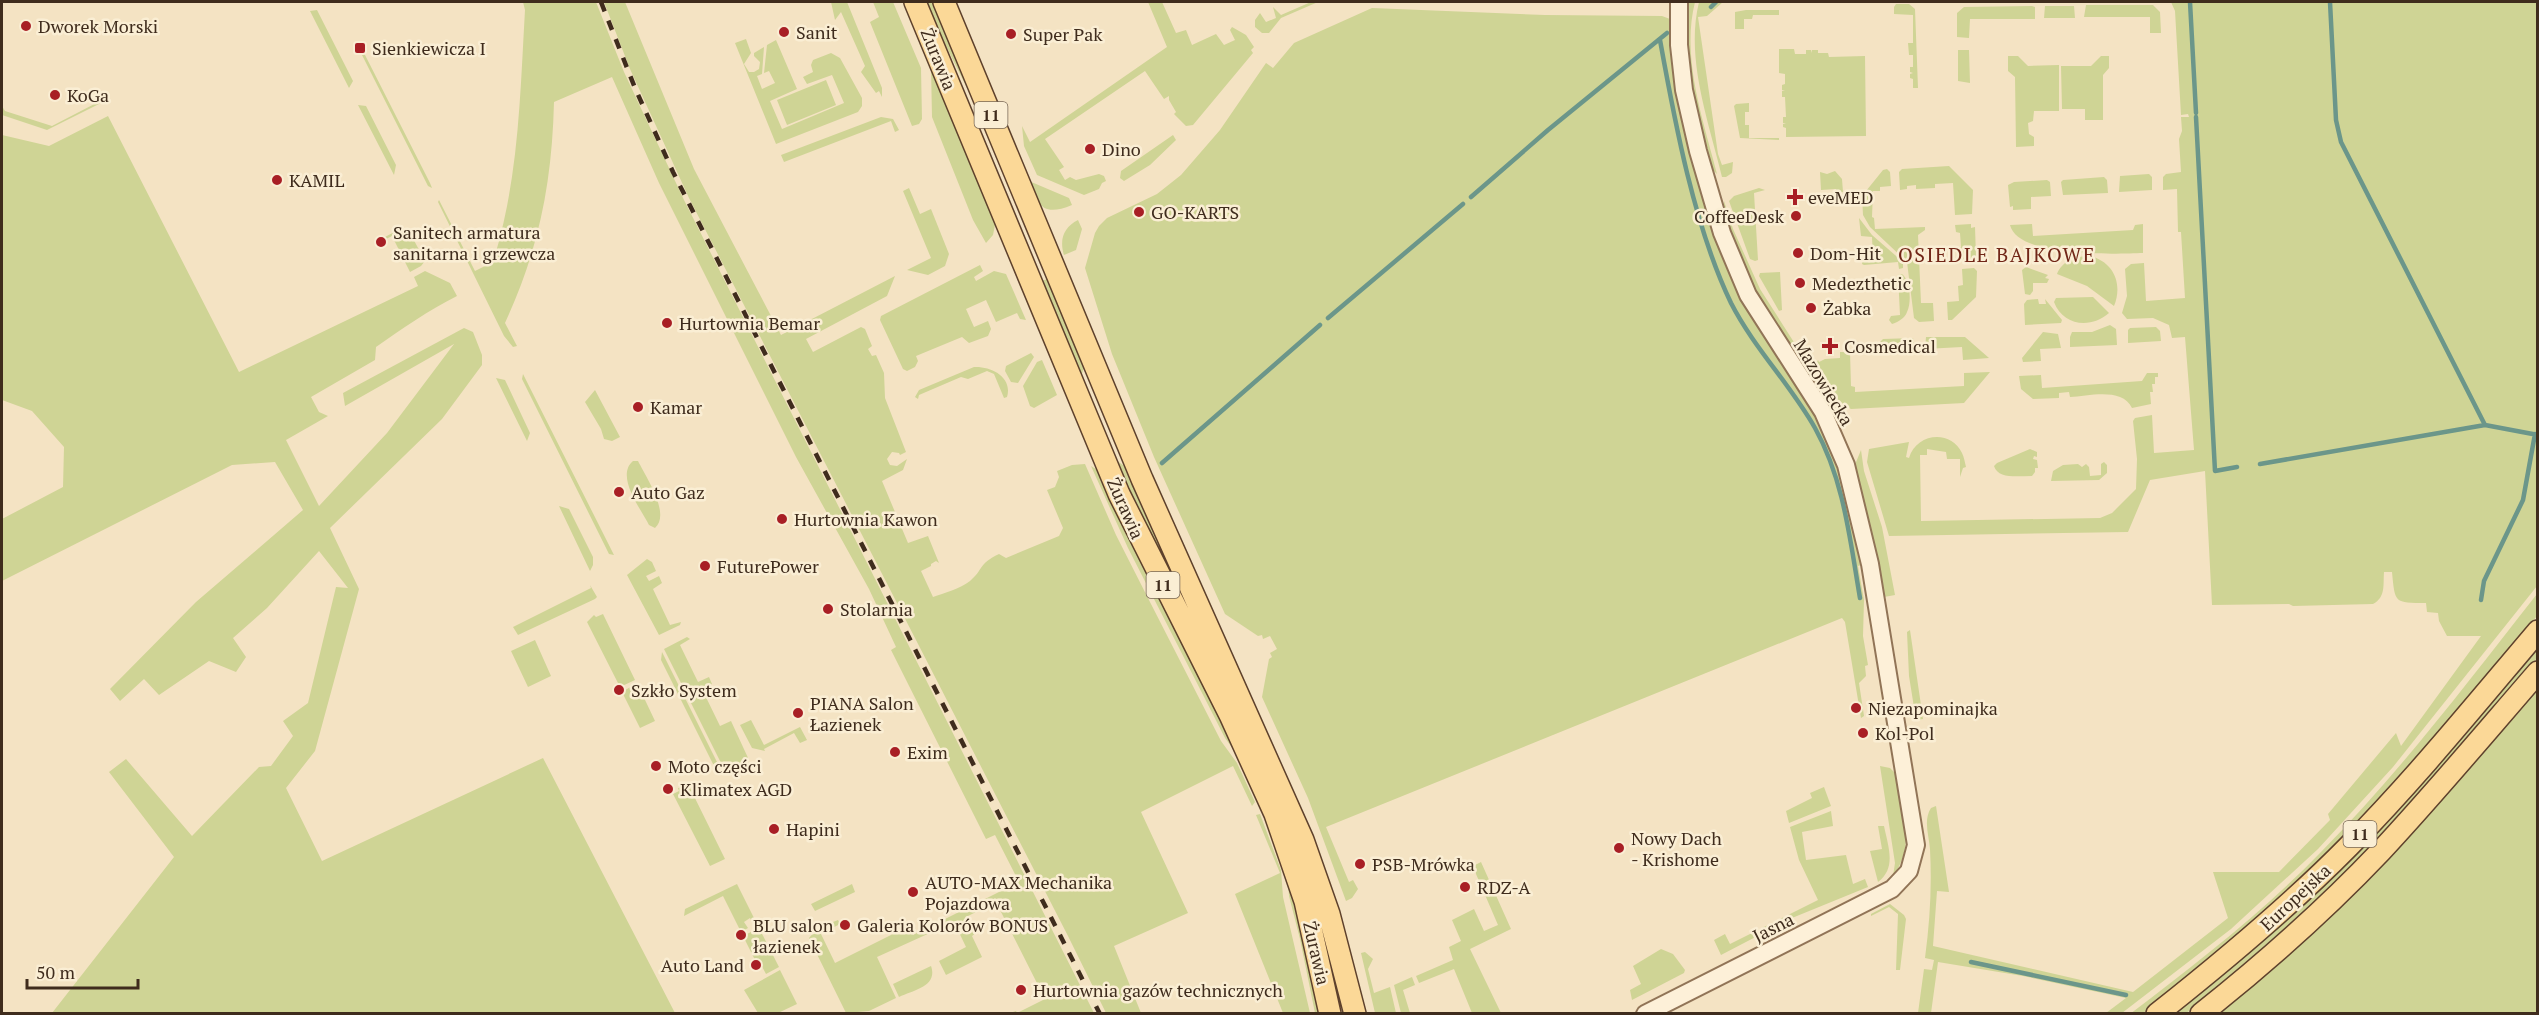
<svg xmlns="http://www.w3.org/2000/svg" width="2539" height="1015" font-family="'PT Serif',serif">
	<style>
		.green { fill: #cfd495 }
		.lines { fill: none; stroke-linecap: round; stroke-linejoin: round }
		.stream { stroke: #6b968a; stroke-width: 4.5 }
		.minor-casing { stroke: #917457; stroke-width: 20 }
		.major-casing { stroke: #5e412c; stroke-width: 24 }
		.minor { stroke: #fdf0d8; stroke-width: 16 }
		.major { stroke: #fbd897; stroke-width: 21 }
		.rail { stroke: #3f2c1d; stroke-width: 4.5; stroke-dasharray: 10 10; stroke-linecap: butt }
		.poi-dot { fill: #a81f25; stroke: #faeed4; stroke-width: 2 }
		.labels { text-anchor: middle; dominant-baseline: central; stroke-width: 5; stroke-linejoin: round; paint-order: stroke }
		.shield { fill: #faeed4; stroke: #776654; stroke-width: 1.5 }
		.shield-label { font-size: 16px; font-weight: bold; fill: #3f2c1d }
		.poi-label { font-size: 18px; fill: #3f2c1d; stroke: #faeed4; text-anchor: start }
		.street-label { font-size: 18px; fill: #3f2c1d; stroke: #faeed4 }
		.neighbourhood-label { font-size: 20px; letter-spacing: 1.5px; fill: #712617; stroke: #faeed4 }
	</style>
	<rect width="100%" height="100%" fill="#f4e3c3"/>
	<path class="green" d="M523,2h73l28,70 60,128 410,813h-84l6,-2 1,2 28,-14 -49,-97 -28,14 8,17 -4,3 10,21 -36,18 -7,-14 27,-14 -12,-25 -77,35 19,41 -27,13 -23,2 -37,-75 9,-10 20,-8 2,4 -19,10 14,29 74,-37 4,9 106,-53 -24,-47 -9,4 -95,-189 5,-3 -27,-58 -73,-132 -137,-274 -47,-106 -58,25c-2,81 -15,147 -49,221l12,23 -4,1 -9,-11 -66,-134 1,-2 36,71 18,-9c26,-83 27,-166 32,-252z
		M604,2h21l69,167 87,166 114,-59 -8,20 -81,43 7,13 48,-25 4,2 7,17 -4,3 4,7 4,-1 8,18 1,25 21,54 -6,3 -1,-2 -7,-1 -5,7 3,6 7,1 10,-7 -4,11 -21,11 26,62 20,-7 11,27 -3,-2 -5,3v2l-10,5 12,26c11,-4 27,-8 37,-16 14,-12 8,-17 29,-27l7,4 53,-22 4,-8 -16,-38 8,-3 4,-10 -2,-6 15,-6 13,-1 31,71 35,69 70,137 16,22 18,39 -3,4 -19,-40 -92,46 47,101 -74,33 27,67h-35l-38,-77 -379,-738 -59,-129z
		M831,2h16l35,86v9l-3,-6 -3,2 -15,-21 4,-6 -24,-54 -6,8z
		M873,2h20l28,66 1,51 -3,5 -7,2 -42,-104 9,-5z
		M904,2l92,218 -3,15 -7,8 -13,-23 -41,-103 -1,-50z
		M924,2h11l81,201 -47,-111z
		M1148,2h14l14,31 10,-3 6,15 24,-11 8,11 11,-5 -5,-10 2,-3 14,8 8,12 -3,3 2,3 -60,72 -7,1 -12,-12 2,-2 -7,-12v-4l-5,3 -19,-28 -100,68 19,28 -5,3 6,10 5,-3 6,3 23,-6 5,2 2,5 -4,2 -3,6 -15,6 -47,-20 -13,-29 -2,-20 8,16 137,-95z
		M1311,2h7l-37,16 -12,15h-7l-7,-6v-7l5,-7 6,9 10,-4 -3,-11 8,8z
		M1687,2h8c-14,56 8,117 22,172l-6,-6 -21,-92z
		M1699,2h24l-16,14 -9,1 20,137 4,11 11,-3 -1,11 -6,4h-4c-13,-55 -37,-118 -23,-175z
		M2171,2h366v584l-144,181 -75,82 -87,80 -109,84h-16l20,-15 -103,-22 -85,-14 -7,51h-13l6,-44 8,1 2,-10 -9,-2c5,-37 7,-72 5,-109 -1,-13 -7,-29 1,-41l5,-2 13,86 -12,-1 -4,55 200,46 95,-74 -15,-46h66l51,-52 -2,-6 68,-81 5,13 80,-110h-34l-8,-15 -1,-8 -11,-1 -1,-9c-32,0 -31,0 -34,-31h-8c-1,13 2,25 -11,32l-80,2 -4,-2 -77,1 -7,-134 -55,9 -22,52 -239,4 -22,-74 2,-13 40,-7 -3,15 3,1c7,-25 42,-29 53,-5 2,4 3,10 4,14l-3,1 -3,9v-18h-13l-1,-7 -19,-3v6h-7l1,66 179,-3 12,-5 24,-24 1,-30 -4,-38 2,-3 17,-3 2,38 40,-3 -9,-113 -13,1 -3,-13 -16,-7 -26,1 -5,-6 5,-17 -2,-27 6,-5 13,-1 2,38 39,-3 -4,-66h-3l-1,-43 -14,1v-13l3,-3 15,-2 -2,-33 3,-8 -1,-14h8l-1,-3 -7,1 -6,-104z
		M1896,4h13l6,5 3,79h-5v-9l-3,-1v-4l3,-1 -3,-1v-5h3v-12h-4l-1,-12h5v-28l-19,-1v-7z
		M2086,5h67l7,7 1,21h-11v-16h-66z
		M2032,6l3,1v12h-65l-1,19 -12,-1v-24l7,-6z
		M2045,6h29l1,12h-31z
		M1372,8l173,7 117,1 8,3c1,31 7,60 13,90 12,65 28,132 58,191 21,40 53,74 75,114 25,46 34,100 46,151l-4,1 6,34 -1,36 5,29 -3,1 1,10 -7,7 5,33 -3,2 -16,-96 -3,-4 -516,209 23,55 4,-2 5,9 -6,9 -6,3 -38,-103 -46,-101 7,-38 3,-2 -2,-4 7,-4 -7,-13 -7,3 -1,-4 -4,1 -33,-22 -71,-157 -42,-103 -27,-86 10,-35 4,-7 8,-8 50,-24 24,-19 39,-45 46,-67 7,5 21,-25z
		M317,10l36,71 -4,7 -39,-77z
		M1746,10h33v5h-26l-1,4h-8v10h-9v-17z
		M746,39l5,14 -7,11 5,8h5l5,-3 1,-7 -6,-6v-3l10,-6 -2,27 -5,2 5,13 13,-6 -6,-12 -5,2 3,-28 9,-5 21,49 -27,12 12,28 62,-26 -12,-28 -25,9 -4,-7 10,-5 -2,-7 2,-5 18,-7 9,5 22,40v8l-4,6 -82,32 -41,-101z
		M1779,49h15l1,5h11v-4h5l1,3v-3h6v3h10l1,4 36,-1 1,80 -80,1v-9l-3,-1v-3l3,-1h-3v-6h3l-1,-20h-3v-6l3,-1h-3v-5l3,-1v-10l-6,-1z
		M1958,50h11l1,33 -12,-2z
		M364,53l66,130 2,5 -4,-2 -66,-131z
		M2008,56h10l10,10 31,-1v46h-25l-1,10 -5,2 1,11 5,3v9l-18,1 -1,-70 -7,-6z
		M2101,56h8v12l-6,7v45h-18v-11h-23l-1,-43h30z
		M826,80l10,25 -49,20 -10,-25z
		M106,98l-5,5 -54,27 -45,-15v-9l3,5 47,15z
		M1749,103v9h-4v13h4v13h30v2l-39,-2 -6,-32 2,-2z
		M358,105l8,1 30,59 -2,10z
		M108,116l131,256 179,-86 -4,-9 11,-6 25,12 7,13c-28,14 -54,32 -81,51l-1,13 -64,37 8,15 9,4 -42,24 33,66 68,-73 67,-89 -109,62 -2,-13 121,-65 9,4 9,23v10l-40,54 -112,109 29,61 -44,162 -29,37 36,73 221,-103 132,255h-623l122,-156 -65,-85 17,-13 66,77 67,-69 12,-1 22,-30 -10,-15 25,-18 28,-116 12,1 -29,-37 -52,57 -34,30 13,19 -10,15 -27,-11 -50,34 -15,-16 -24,22 -10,-12 86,-87 107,-92 -28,-48 -43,3 -230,116v-62l61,-32 1,-40 -32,-36 -30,-11v-265l47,11z
		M881,117l12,2 6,11 -4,2 -4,-11 -107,41 -3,-7z
		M1173,135l3,5 -26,25 -26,16 -4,-3 1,-7z
		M1949,166l24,24 -1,24 -17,1 -2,-32 -18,1v4l-19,1v-4l-9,1v3l-7,1 -1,-18 3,-3z
		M1883,170l4,-1 3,3 1,14 -11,1v4h-7l-1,26 2,1 1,11 50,-2v3l-7,5 3,68h12l1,18 -15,1 -5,-4 -7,-56 -37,-35 -7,-12 -1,-19z
		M1835,171l7,8 1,13 -7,1v-4l-15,1 -1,-18 7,2z
		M2149,174l3,3v13l-33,2 1,-16z
		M2104,177l3,3 1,13 -45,2 -2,-13 2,-2z
		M2047,180l3,2 1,14 -20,1v12l-18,1v-4l-3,1 -2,-22 6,-3z
		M1029,181l40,17 3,7c-29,12 -34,1 -43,-24z
		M909,188l11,26 11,-5 18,45 -4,12 -17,9 -21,-5 24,-12 -28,-67z
		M1759,188l6,2 -11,3 4,67 -3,1 -5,-2 -21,-58 5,-5z
		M1724,201l9,28 27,60 76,119 11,10 -8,-1 -9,-9 -75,-117 -25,-60 -7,-21z
		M1859,218l13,17 31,27v6l-4,1 -1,-7 -34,3 -2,-1 1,-4 10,-1 -1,-22 -11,-1z
		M1078,220l4,9 -6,21 -12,5c-5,-16 0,-28 14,-35z
		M1971,224v4l4,-1 1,30 -3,2 -16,1v-12l4,-1 -1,-14 -4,-1 -1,-7z
		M2032,224l1,12 100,-6 2,-5 8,-1v29c-28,1 -125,5 -133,-28z
		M402,228l7,3 16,30 -4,5 -11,6 -18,-36 -8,4 -1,-2z
		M2090,256c24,6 33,28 24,50l-27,-20 -30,-12c5,-13 19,-18 33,-18z
		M980,265l3,6 -9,6 2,4 18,-10 12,3 20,46 -6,-1 -3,-6 -21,9 -10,-22 -20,9 8,18 14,-6 3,8 -3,7 -19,7 -7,-6 -46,19 2,5 -3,6 -8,4 -4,-2 -23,-49 1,-4z
		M2026,267l22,8 -3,3 4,1 -2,4h-14v8l-3,4 -5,-1 -3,-24z
		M1974,268l3,3 -1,26 -24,23h-4l-1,-18 12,-1 -1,-15 5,-1 -1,-16z
		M1780,272l2,38 -3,1 -20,-35 1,-3z
		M1902,274c8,6 10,28 5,38 -2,6 -9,10 -15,12l-3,-4 2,-4 9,-1 -2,-40z
		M1050,278l32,78 2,11 -4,13 -41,-98z
		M2093,297l16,16c-18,16 -46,13 -55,-11l2,-4z
		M2038,299l1,5h7l-1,-5 17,21 -1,3 -36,2 -1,-21 3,-4z
		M2110,325l6,4 1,16 -47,2v-10l2,-5h20z
		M2156,327l4,4 1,10 -33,2v-13l2,-2z
		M2043,332l15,2 3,14 -21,1 1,12 -18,1 -1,-4z
		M1926,337h39l24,21 -26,2 -1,-13 -37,2z
		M1913,338l2,11 -35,2v-9l3,-3z
		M1840,352h10l1,34 4,1v5l109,-6v-13l26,-1 -26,31 -113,6 -15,-9 -21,-34 3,-6 1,2 6,-3 15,-1z
		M1031,353l3,4 -16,26 -7,-1 -6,-11 1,-5z
		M1042,360l15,35 -23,13 -4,-2 -7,-20 14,-24z
		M974,367c17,-1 39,10 33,30l-3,1 -10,-24 -7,-3 -19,8 -7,-2 -42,18 -1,4 -3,-2 4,-7z
		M2147,373h11v4h-3v7h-3l1,8h-3l1,12 -19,4c-10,-21 -43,-12 -62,-11l-1,-5 -10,1v5l-26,1 -12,-10 -2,-13 22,-1 1,13 100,-7z
		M523,374l91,181 -5,-1 -87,-175z
		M496,378l9,2 25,53 -3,8z
		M595,390l25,47 -8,4 -8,-2 -3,-10 -16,-27z
		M2030,449l7,3v5l-3,-1 -1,3 4,1 1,8h-3v4l-3,4c-16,0 -34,3 -38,-10l3,-3z
		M1861,450l3,21 18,56 13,68 -11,2 -15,-73 -15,-57z
		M1116,460l11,8 83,182 -54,-97z
		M638,461c8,16 33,53 17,67l-6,-3c-8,-16 -34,-49 -16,-64z
		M2104,462l3,3v8l-8,7 -48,1 2,-10 10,-6 15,-1 4,3 4,-3 3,3 1,9 11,-1v-11z
		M1091,466l8,5 142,289 -16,-22 -97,-190z
		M559,506l10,3 24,48v8l-3,6z
		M647,559l5,3 4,9 -10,5 3,5 10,-5 3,7 -9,6 17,36 11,-3 -1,3 -21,10 -32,-60z
		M590,585l7,12 -2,2 -77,36 -5,-8 78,-39z
		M2537,594v22l-171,201 -76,75 -115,98 -32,23 -13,1c67,-51 133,-102 191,-162 79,-80 147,-170 216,-258z
		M603,614l32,66 -15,7 -33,-65 7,-7 2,2z
		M1910,630l13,89 -7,1 -7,-44 -2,-44z
		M687,637l3,2 -10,6 18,37 11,-5 3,7 -10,5 18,37 11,-5 18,39 -3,8 -6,4 -17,-5 -59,-118z
		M535,640l16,36 -23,11 -17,-36z
		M2537,643v15c-53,64 -107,128 -165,189 -54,57 -115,108 -175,159l-11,7 -17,1z
		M662,652l57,114 -6,-2 -52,-104z
		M637,683l18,38 -15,7 -18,-36z
		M2537,684v329l-324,1z
		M751,720l13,25 36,-18 7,13 -7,3 -6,-10 -30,16 1,2 -13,-3 -12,-23z
		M1880,766l10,2 7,7c6,35 19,70 -4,101l2,-13z
		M689,786l36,73 -15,7 -37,-72 6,-3 -1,-3z
		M1824,787l7,19 -42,17 -3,-12 26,-13 -2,-5z
		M1831,811l2,15 -31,6 4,28 40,-5 7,29 12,-5 3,8 -76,31 -71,37 -7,-15 11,-6 5,10 88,-44 -19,-40 -9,-33z
		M1260,814l21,56 2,27 27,116h-27l-48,-119 45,-21 -24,-58z
		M1878,826h6c4,20 13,42 -6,56l-8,-31 12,-2z
		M1481,862l30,67 -41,20 31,64h-29l-18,-44 -35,14 -3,-7 37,-16 -4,-13 12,-6 -9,-21 22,-11 10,22 14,-6 -22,-51 -1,-9z
		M1287,870l35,143h-7l-15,-74 -11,-43z
		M737,884l20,40 -3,1 -4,-7 -6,4 4,6 -7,4 -18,-36 -39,20 1,-7z
		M852,884l3,8 -40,19 -4,-7z
		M1890,904l14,11 2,4 -6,51h-4l2,-56 -9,-7 -18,9v-2z
		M759,928l20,39 -13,7 -7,-13 -3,1 -13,-26z
		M1661,949l12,5 12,16 -1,3 -52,27 -2,-10 11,-6 -8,-18z
		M1365,952l8,7 -5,10 6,24 16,-6 6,26h-21l-14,-60z
		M931,966c7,20 -16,24 -32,31l-6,-13z
		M780,970l17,34 -19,9h-20l-14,-23z
		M1412,977l3,8 -12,5 7,23h-9l-7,-28z"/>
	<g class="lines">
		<path class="stream" d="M2190,2l6,111
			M2330,2l6,118 5,22 144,283
			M1711,7l5,-5
			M1660,40c15,83 34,186 71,263 23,45 59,81 84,125 29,52 35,112 45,170
			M2196,117l19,354 22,-4
			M1471,197l77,-67 119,-97
			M1328,318l135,-114
			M1162,463l158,-138
			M2260,464l225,-39 53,10
			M2481,600l3,-19 39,-81 12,-66
			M1971,962l155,33"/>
		<g class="minor-casing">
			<path id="minor" d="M1645,1014l247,-125 17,-18 7,-26 -46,-281 -24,-99 -23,-53 -75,-117 -26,-62 -24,-82 -14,-61 -5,-45v-43"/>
		</g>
		<g class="major-casing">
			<path id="major" d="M915,2l204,492 111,221 45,99 30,87 25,113
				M944,2l198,477 161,361 26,74 26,100
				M2157,1014c67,-53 132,-107 192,-168 67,-68 127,-142 189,-215
				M2201,1014c63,-50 124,-104 180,-163 54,-58 105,-119 157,-179"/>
		</g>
		<use href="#minor" class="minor"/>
		<use href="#major" class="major"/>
		<path class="rail" d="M601,2l34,86 38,84 427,842"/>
	</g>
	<g class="poi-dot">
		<circle cx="26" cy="26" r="6"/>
		<circle cx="784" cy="32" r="6"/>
		<circle cx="1011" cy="34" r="6"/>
		<rect x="354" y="42" width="12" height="12" rx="3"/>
		<circle cx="55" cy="95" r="6"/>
		<circle cx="1090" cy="149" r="6"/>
		<circle cx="277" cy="180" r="6"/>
		<path d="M1792 188h6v6h6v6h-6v6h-6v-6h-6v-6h6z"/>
		<circle cx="1139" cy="212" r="6"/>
		<circle cx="1796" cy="216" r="6"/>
		<circle cx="381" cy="242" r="6"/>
		<circle cx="1798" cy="253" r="6"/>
		<circle cx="1800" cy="283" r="6"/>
		<circle cx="1811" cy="308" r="6"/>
		<circle cx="667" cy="323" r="6"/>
		<path d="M1827 337h6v6h6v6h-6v6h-6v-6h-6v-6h6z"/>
		<circle cx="638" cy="407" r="6"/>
		<circle cx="619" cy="492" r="6"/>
		<circle cx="782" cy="519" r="6"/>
		<circle cx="705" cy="566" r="6"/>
		<circle cx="828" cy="609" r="6"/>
		<circle cx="619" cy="690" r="6"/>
		<circle cx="1856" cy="708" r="6"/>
		<circle cx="798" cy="713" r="6"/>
		<circle cx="1863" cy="733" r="6"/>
		<circle cx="895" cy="752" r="6"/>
		<circle cx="656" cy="766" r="6"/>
		<circle cx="668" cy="789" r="6"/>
		<circle cx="774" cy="829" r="6"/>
		<circle cx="1619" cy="848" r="6"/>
		<circle cx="1360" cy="864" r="6"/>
		<circle cx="1465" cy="887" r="6"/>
		<circle cx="913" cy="892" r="6"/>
		<circle cx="845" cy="925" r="6"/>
		<circle cx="741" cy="935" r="6"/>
		<circle cx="756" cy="965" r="6"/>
		<circle cx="1021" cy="990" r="6"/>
	</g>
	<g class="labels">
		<g class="shield">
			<rect x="974.5" y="102" width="33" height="26" rx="4.5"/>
			<rect x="1146.5" y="572" width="33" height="26" rx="4.5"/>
			<rect x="2343.5" y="821" width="33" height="26" rx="4.5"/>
		</g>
		<g class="shield-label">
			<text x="991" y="115">11</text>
			<text x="1163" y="585">11</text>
			<text x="2360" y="834">11</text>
		</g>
		<g class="poi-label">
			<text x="38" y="26">Dworek Morski</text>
			<text x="796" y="32">Sanit</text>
			<text x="1023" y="34">Super Pak</text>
			<text x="372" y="48">Sienkiewicza I</text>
			<text x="67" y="95">KoGa</text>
			<text x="1102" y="149">Dino</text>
			<text x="289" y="180">KAMIL</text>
			<text x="1808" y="197">eveMED</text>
			<text x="1151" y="212">GO-KARTS</text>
			<text x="1784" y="216" text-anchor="end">CoffeeDesk</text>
			<text x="393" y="232">Sanitech armatura<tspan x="393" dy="21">sanitarna i grzewcza</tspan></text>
			<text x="1810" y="253">Dom-Hit</text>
			<text x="1812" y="283">Medezthetic</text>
			<text x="1823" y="308">Żabka</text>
			<text x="679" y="323">Hurtownia Bemar</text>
			<text x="1844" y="346">Cosmedical</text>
			<text x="650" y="407">Kamar</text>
			<text x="631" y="492">Auto Gaz</text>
			<text x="794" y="519">Hurtownia Kawon</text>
			<text x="717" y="566">FuturePower</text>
			<text x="840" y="609">Stolarnia</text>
			<text x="631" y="690">Szkło System</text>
			<text x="810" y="703">PIANA Salon<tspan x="810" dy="21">Łazienek</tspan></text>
			<text x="1868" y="708">Niezapominajka</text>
			<text x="1875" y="733">Kol-Pol</text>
			<text x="907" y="752">Exim</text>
			<text x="668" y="766">Moto części</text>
			<text x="680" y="789">Klimatex AGD</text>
			<text x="786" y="829">Hapini</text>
			<text x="1631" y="838">Nowy Dach<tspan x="1631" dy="21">- Krishome</tspan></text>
			<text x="1372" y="864">PSB-Mrówka</text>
			<text x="925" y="882">AUTO-MAX Mechanika<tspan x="925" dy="21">Pojazdowa</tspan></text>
			<text x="1477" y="887">RDZ-A</text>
			<text x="753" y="925">BLU salon<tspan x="753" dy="21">łazienek</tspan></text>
			<text x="857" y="925">Galeria Kolorów BONUS</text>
			<text x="744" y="965" text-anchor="end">Auto Land</text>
			<text x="1033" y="990">Hurtownia gazów technicznych</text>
		</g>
		<g class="street-label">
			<text transform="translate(939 59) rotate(68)">Żurawia</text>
			<text transform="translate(1824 382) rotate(59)">Mazowiecka</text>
			<text transform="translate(1126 508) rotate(66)">Żurawia</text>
			<text transform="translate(2295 897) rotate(-43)">Europejska</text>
			<text transform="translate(1773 927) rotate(-27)">Jasna</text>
			<text transform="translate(1317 953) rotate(77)">Żurawia</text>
		</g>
		<g class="neighbourhood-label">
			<text x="1997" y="254">OSIEDLE BAJKOWE</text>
		</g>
	</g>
	<rect width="2539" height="1015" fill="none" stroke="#3f2c1d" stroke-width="6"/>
	<path d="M27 979v9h111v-9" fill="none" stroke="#3f2c1d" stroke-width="3"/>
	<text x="36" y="979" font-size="18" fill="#3f2c1d" stroke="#faeed4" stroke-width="4.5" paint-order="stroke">50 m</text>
</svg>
